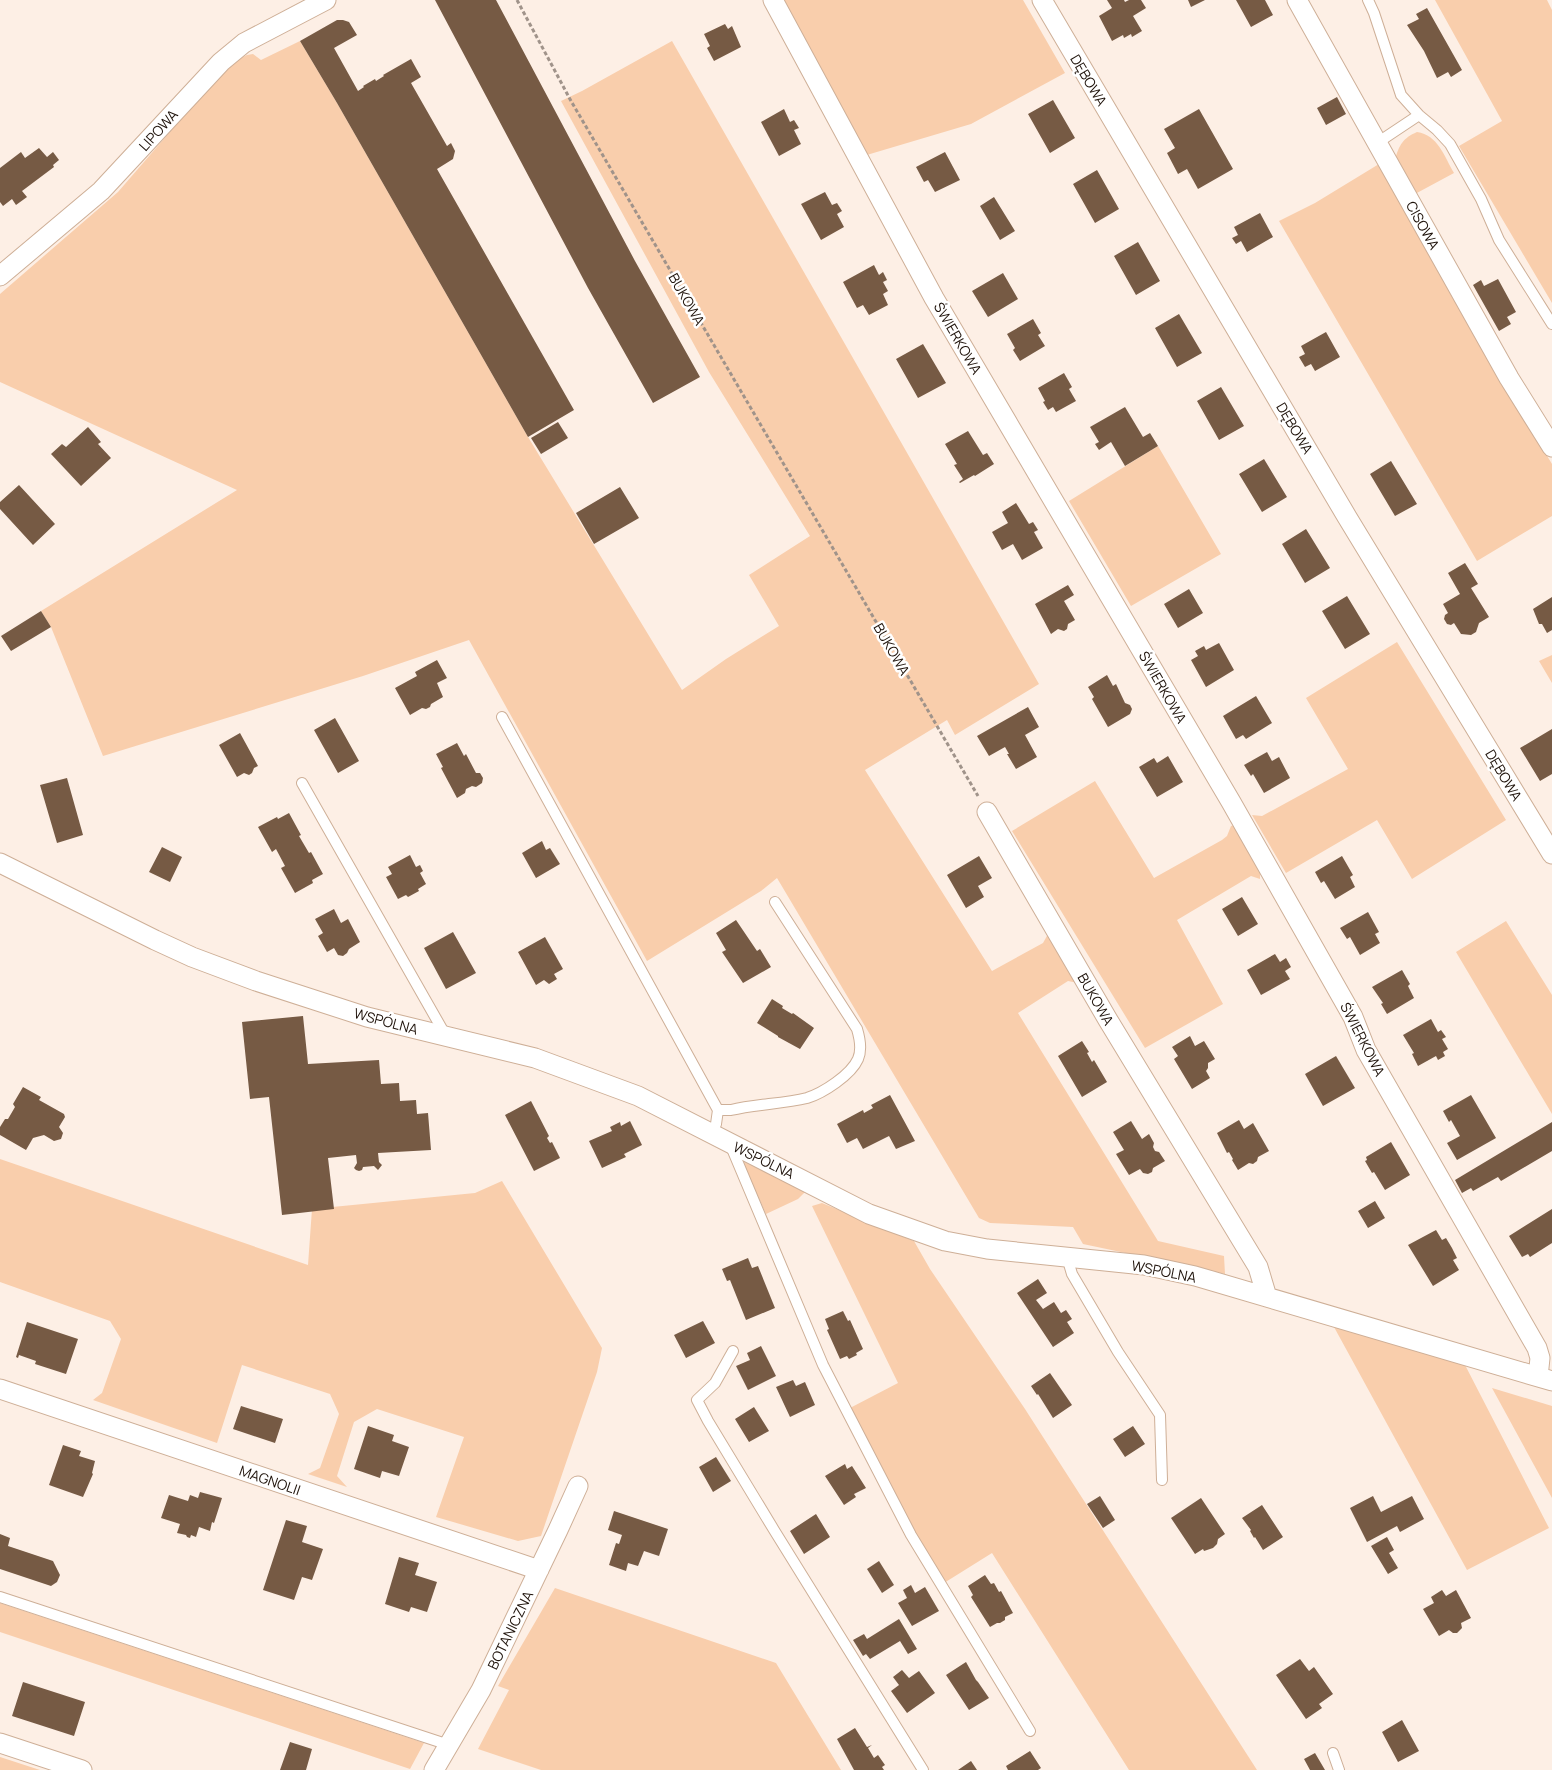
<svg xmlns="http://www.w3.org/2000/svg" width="1552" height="1770" font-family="Manrope,sans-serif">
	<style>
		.green { fill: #f9ceac }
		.building { fill: #765a44 }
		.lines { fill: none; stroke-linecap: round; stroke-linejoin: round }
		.lane-casing { stroke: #ceaf97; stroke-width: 12 }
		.street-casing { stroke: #ceaf97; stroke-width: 21 }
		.path { stroke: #a0938a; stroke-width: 3; stroke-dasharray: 4 2.5; stroke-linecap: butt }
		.lane { stroke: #fff; stroke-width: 10 }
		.street { stroke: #fff; stroke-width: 19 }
		.labels { text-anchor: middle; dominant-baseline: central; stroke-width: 5; stroke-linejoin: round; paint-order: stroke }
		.street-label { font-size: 14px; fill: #1e120a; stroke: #fff }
	</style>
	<rect width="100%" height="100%" fill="#fdefe5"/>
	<path class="green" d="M783,0h240l42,73 -94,51 -111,33z
		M1435,0h112l5,10v293l-93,-157 43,-25z
		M300,41l37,62 191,334 154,253 44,-31 53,-33 -30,-51 61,-39 -101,-164 -148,-271 21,-10 90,-50 367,643 -84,51 -8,-15 -82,50 127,201 51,-28 5,-9 30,49 -10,-2 -50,32 140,228 66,15 1,18 -142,-30 -10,-17 -83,-4 -11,-5 -202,-340 -16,13 -114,70 -178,-321 -106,36 -260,80 -52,-129 -10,-16 196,-121 -237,-108v-88l118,-102 89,-103 28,-28 12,-6 6,-1 8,6z
		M1417,132c21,3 27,24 37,41l-39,21 -20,-34c4,-15 8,-22 22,-28z
		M1379,164l95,171 78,129v52l-75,45 -198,-340 36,-18z
		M1158,446l63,108 -90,52 -62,-105z
		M1397,642l109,178 -94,59 -35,-59 -91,53 -34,-58 10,1 86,-47 -42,-71z
		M1552,655v28l-13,-22z
		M1095,781l59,97 68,-38 5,-4 4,-10 4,-1 25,45v9l-9,-3 -74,44 46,84 -78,44 -133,-217z
		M1506,921l46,74v119l-96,-162z
		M0,1159l308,106 4,-56 163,-16 27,-12 100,167 -5,24 -56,164 -23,5 -82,-24 28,-80 -87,-28 -23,13 -17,54 10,11 -39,-13 12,-6 19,-54 -9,-20 -88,-29 -25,78 -124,-43 9,-7 19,-54 -11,-18 -110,-39z
		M742,1161l63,31 -7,7 -32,15z
		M822,1203l92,38 16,28 95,140 232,361h-128l-137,-217 -48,30 -28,-48 -66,-127 48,-25 -86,-177z
		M1334,1327l130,36 85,165 -82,42z
		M1492,1388l60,18v92z
		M555,1588l221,75 65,107h-300l-63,-21 31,-59 -11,-4z
		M0,1603l424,140 -14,26 -410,-137z
		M0,1757l40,13h-40z"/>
	<path class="building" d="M435,0h61l139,261 65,116 -47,26 -65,-115z
		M1107,0h17l1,2 4,-2h12l5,8 -13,8 9,15 -10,6 -1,-3 -7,4 -1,-3 -11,6 -13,-25 13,-8z
		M1188,0h17l-14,7z
		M1236,0h29l8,15 -22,12z
		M1427,8l35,62 -11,7 -3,-5 -11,6 -13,-27 -17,-26 12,-6 -3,-5z
		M337,20h6l6,2 8,13 -23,13 24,43 6,-4 -1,-1 12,-7 1,2 8,-5 -1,-1 28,-16 10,18 -10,6 36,63 4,-3 4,8 -2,8 -16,10 137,241 -46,27 -191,-334 -37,-62z
		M725,24l3,5 4,-3 9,21 -27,14 -7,-13 3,-2 -6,-12z
		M1337,97l9,17 -20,11 -9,-17z
		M1053,100l22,38 -25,15 -22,-39z
		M784,109l6,13 4,-2 5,8 -5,2 7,14 -22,12 -18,-34z
		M1199,109l34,60 -35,20 -11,-20 -9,5 -11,-21 8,-5 -11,-19z
		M39,148l8,9 6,-5 6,8 -6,5 1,2 -32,24 5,6 -11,8 -4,-6 -9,7 -3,-4v-34l21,-16 4,6z
		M945,152l15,28 -25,12 -7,-12 -4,2 -8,-15z
		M1097,170l22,39 -24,14 -22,-39z
		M825,192l7,13 5,-2 5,8 -5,3 7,13 -23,13 -20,-36z
		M994,197l21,34 -15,9 -20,-34z
		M1260,213l13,24 -26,15 -6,-11 -5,3 -4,-6 6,-3 -4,-8z
		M1138,242l22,39 -24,14 -22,-39z
		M874,265l5,10 4,-3 4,8 -4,2 5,9 -5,3 5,11 -19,10 -6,-10 -6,3 -14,-26z
		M1003,273l15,26 -30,18 -16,-26z
		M1498,279l18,33 -9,5 4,7 -12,7 -26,-46 8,-5 3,6z
		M1179,314l23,39 -25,14 -22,-39z
		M1033,319l8,14 -3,2 7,11 -25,15 -7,-11 2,-2 -8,-14z
		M1326,332l14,25 -25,14 -4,-7 -6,3 -6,-10 6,-3 -4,-8z
		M923,344l23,39 -28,15 -22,-39z
		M1064,373l8,14 -3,2 7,12 -20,11 -3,-5 -5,3 -5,-8 2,-1 -7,-13z
		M1221,387l23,39 -25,14 -22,-39z
		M1125,407l18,30 7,-4 8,13 -33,20 -14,-24 -12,8 -4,-6 4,-2 -9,-15z
		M558,422l10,16 -27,16 -10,-16z
		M88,427l13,15 -3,2 13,14 -30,28 -30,-32 11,-10 4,3z
		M968,431l15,24 4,-2 7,11 -19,12 -1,-1 -14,8 -1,-1 4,-3 -9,-14 3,-1 -12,-20z
		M1264,459l23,38 -25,15 -23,-38z
		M1391,461l26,43 -22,12 -25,-42z
		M19,485l36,39 -22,21 -33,-36v-7z
		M620,487l19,31 -45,26 -18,-31z
		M1016,503l13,21 4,-2 5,8 -4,2 9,16 -21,12 -9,-16 -11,6 -10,-18 16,-9 -6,-11z
		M1306,529l24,39 -25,15 -23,-39z
		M1465,563l13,21 -7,4 18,29 -10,6 -3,9 -5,3 -10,-1 -7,-11 -3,2 -4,-1 -3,-5 1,-4 3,-2 -5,-9 17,-10 -12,-21z
		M1068,585l6,10 -10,6 11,19 -7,4 -1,5 -3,2 -6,-2 -7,5 -16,-30z
		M1189,589l14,24 -25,15 -14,-24z
		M1347,596l23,38 -25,15 -23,-38z
		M1552,597v33l-5,3 -5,-9h-3l-6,-15z
		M41,611l10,16 -40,24 -10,-15z
		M1219,643l15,27 -28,17 -15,-27 7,-4 -3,-5 9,-5 2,4z
		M437,660l10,18 -10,5 6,14 -12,7 -1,3 -4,2 -4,-1 -12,7 -15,-27 22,-12 -2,-4z
		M1107,675l6,11 3,-2 9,19 5,2 2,4 -2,5 -22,13 -16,-28 2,-2 -6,-10z
		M1256,696l16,27 -26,16 -3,-4 -7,4 -13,-23z
		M1028,707l11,20 -14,8 12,22 -21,12 -9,-15h2l-4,-7 -16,9 -12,-20z
		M335,718l24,43 -21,12 -24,-43z
		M1552,729v45l-12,7 -20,-33z
		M240,733l18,33 -4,2 -2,5 -3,2 -5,-2 -7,4 -18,-32z
		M457,743l7,13 2,-2 10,19h4l3,5 -1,5 -6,4 -4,-1 -6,3 -1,4 -8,5 -16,-30 2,-1 -7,-13z
		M1267,752l5,9 7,-4 11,21 -26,15 -11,-19 -2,2 -7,-11z
		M1168,756l15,26 -26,15 -18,-30 15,-9 3,5z
		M67,778l16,57 -26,8 -17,-58z
		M289,813l12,22 -2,1 10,17 2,-1 12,22 -11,6 1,3 -18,10 -14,-25 4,-2 -9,-17 -4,3 -14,-25 19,-10 1,2z
		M542,841l4,9 4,-2 10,16 -24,14 -14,-25z
		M162,847l20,10 -12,25 -21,-10z
		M410,855l6,12 4,-2 3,6 -3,2 6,11 -8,5 1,2 -11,6 -2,-2 -8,4 -12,-22 6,-3 -4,-7z
		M979,856l13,22 -14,8 6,11 -18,11 -19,-33z
		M1342,856l11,19 -3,2 5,10 -20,12 -11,-18 -3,2 -6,-11z
		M1242,897l16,27 -20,12 -16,-27z
		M334,909l7,14 7,-4 12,23 -11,7 -2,4 -4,3 -5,-1 -4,-7 -7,4 -9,-16 5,-3 -8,-14z
		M1368,912l11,20 -4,2 5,9 -20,12 -10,-18 -3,2 -7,-11z
		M736,920l21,31 3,-2 11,18 -28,16 -21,-31 4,-2 -10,-17z
		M453,932l23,41 -30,16 -22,-41z
		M545,937l18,32 -9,5 3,5 -8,5 -5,-4 -8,5 -18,-33z
		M1275,954l5,8 6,-4 5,9 -6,4 5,8 -29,16 -14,-25z
		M1402,970l8,14 -2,2 6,12 -27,16 -6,-10 2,-1 -11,-16z
		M772,999l11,7 -1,2 10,6 1,-1 21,15 -14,21 -22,-12v-1l-21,-13z
		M303,1016l5,48 71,-4 2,24 18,-1 1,18 16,-1 1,14 11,-1 3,37 -53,3 1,9 3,3 -4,5 -4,-4 -11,1 -1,3 -3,1 -3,-1 -2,-2 3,-5 -1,-8 -28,3 6,51 -52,6 -13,-118 -19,2 -8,-77z
		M1431,1019l7,13 3,-2 5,7 -4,2 6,10 -5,3 2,4 -7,4 -2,-4 -18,10 -6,-12 2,-1 -11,-18z
		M1190,1036l5,10 9,-5 11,18 -7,4v5l-2,3 4,7 -18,11 -18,-30 4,-3 -6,-9z
		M1082,1041l7,11 -2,1 5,9 2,-2 13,22 -25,15 -24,-41z
		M1336,1056l19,32 -32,18 -18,-32z
		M23,1087l18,10 -2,3 25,14 1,3 -6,10 4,6 -2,6 -7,2 -10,-6 -11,3 -7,12 -26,-15v-8l5,-8h3l7,-12 -2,-3z
		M890,1095l25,46 -19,8 -7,-13 -26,13 -6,-11 -10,5 -10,-19 26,-14 1,3 9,-5 -2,-3z
		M1471,1095l25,43 -39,22 -10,-17 13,-7 -9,-16 -2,2 -6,-11z
		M531,1101l18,35 -2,2 3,5 2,-1 8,16 -26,13 -29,-56z
		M1239,1120l5,9 9,-6 16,28 -11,6 -1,4 -4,3 -4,-1 -11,7 -6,-10 1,-1 -4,-7 -2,1 -10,-20z
		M630,1121l12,24 -18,9 2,3 -24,11 -13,-27 23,-10 -2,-4 10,-5 1,4z
		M1131,1121l11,18 7,-5 5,9 -1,4 2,4 4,1 6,9 -12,7 -1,4 -4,2 -5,-1 -3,-4 -11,6 -13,-21 8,-4 -11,-18z
		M1552,1122v29l-51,30 -3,-4 -25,14 -2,-3 -9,5 -7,-13z
		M1391,1142l19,33 -25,15 -11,-18 -2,1 -7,-12 2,-1 -1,-3z
		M1375,1201l10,17 -17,10 -10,-17z
		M1552,1209v34l-22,14 -2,-3 -6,3 -13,-21z
		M1436,1230l6,10 4,-2 6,10 5,10 -4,2 6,10 -26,16 -25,-41z
		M748,1258l4,10 6,-2 17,42 -29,12 -16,-40 -3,1 -5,-12z
		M1038,1279l9,14 -11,7 7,9 11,-7 7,11 5,-3 6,9 -5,3 7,11 -21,14 -36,-54z
		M843,1311l5,10 2,-1 13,29 -7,4 1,2 -8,4 -2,-3 -7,3 -13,-29 2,-1 -4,-10z
		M703,1321l12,22 -29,15 -12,-23z
		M27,1322l51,17 -12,35 -31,-10 1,-3 -17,-6 -1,3 -2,-1z
		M761,1346l15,30 -28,14 -12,-24 14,-6 -3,-7z
		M1050,1373l22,32 -19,13 -15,-24 -1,1 -6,-9z
		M793,1380l3,6 9,-4 10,23 -25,12 -14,-30z
		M241,1406l42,13 -8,24 -42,-14z
		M754,1407l15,24 -20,11 -14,-23z
		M368,1426l26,9 -2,6 17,6 -10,29 -17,-5 -2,7 -26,-9z
		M1133,1426l12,18 -20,13 -12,-18z
		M63,1445l18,6 -2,5 16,5 -3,12 1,1 -10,23 -34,-12z
		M716,1457l15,24 -18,11 -14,-25z
		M845,1464l2,5 5,-3 14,22 -12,6 2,3 -12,8 -19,-29z
		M200,1492l22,6 -8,25 -2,-1 -2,9 -11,-4 -3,10 -5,-2 -1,3 -3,-1 -1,-2 -9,-2 3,-9 -19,-6 8,-23 19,6 2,-6 8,3z
		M1100,1496l15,24 -12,8 -16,-24z
		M1373,1496l8,16 31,-16 12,23 -24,13 -3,-6 -30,16 -17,-34z
		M1201,1498l24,36 -7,5 -1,5 -4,4 -9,3 -1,-2 -8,5 -24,-36z
		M1262,1505l21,32 -20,13 -8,-13 -1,1 -4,-7 1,-1 -9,-12z
		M614,1511l54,18 -9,27 -15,-5 -6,15 -10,-3 -2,8 -17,-6 7,-22 3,1 3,-9 -14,-5z
		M816,1514l14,23 -26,17 -14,-23z
		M286,1520l21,6 -5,16 21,7 -11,31 -10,-3 -8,23 -31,-10z
		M0,1534l10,4 -2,8 45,15 7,14 -3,7 -6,4 -51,-17z
		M1387,1537l7,13 -5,3 9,15 -10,6 -17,-28z
		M399,1557l20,6 -4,12 22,7 -10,30 -16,-5 -2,5 -24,-8z
		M879,1561l15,24 -12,8 -15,-24z
		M985,1575l6,9 3,-1 5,9 2,-1 12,22 -8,4v3l-5,3h-3l-7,4 -19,-30 2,-2 -5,-9z
		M911,1585l4,8 10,-6 14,24 -27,15 -14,-23 9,-5 -4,-8z
		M1442,1590l4,6 10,-6 15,28 -10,5 1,5 -5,5h-4l-4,-3 -10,6 -16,-27 11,-6 -3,-6z
		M899,1619l18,30 -9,5 -8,-13 -30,18 -4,-5 -3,2 -10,-16 11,-6 3,5z
		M1300,1659l9,12 5,-4 19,27 -14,10 3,4 -16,11 -30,-44z
		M966,1662l10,18 2,2 11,16 -20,12 -23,-35z
		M902,1670l7,8 10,-7 16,22 -28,20 -16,-22 8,-6 -6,-8z
		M23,1682l62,20 -11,34 -62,-20z
		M1402,1720l17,31 -21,11 -16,-30z
		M855,1728l12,19 5,-2 -4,3 6,10 4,-3 7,10 -3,2 2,3h-30l-17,-31z
		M290,1742l22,7 -6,21h-26z
		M1030,1751l11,17 -3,2h-30l-2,-4z
		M1315,1753l10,17h-15l-6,-11z
		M971,1761l6,9h-19z"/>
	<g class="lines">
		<g class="lane-casing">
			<path id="lane" d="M1368,0l6,13 27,82 18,20 18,15 13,14 31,55 18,41 53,84
				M1377,143l42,-28
				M502,717l216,393 -2,14 -5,9
				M302,783l144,253
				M718,1110h13c24,-6 52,-6 76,-12 16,-5 44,-23 51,-39 4,-9 2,-20 -1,-30l-82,-127
				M730,1144l93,221 88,170 119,196
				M1067,1257l5,17 46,78 42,63 2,65
				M733,1351l-18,32 -18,17 11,21 66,109 149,240
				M0,1597l449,148
				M1333,1753l6,17"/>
		</g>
		<g class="street-casing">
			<path id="street" d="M773,0l161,298 297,504 122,215 13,33 171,298 3,10 -2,19
				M1042,0l305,517 205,337
				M1297,0l212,378 43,69
				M0,276l101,-85 120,-129 23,-19 82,-43
				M987,812l121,208 150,247 9,30
				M0,863l155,77 37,17 64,24 111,36 168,41 103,38 231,118 76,27 42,8 157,16 51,11 357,105
				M0,1389l539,181
				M0,1743l82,27
				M434,1770l47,-80 77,-160 20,-44"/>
		</g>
		<path class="path" d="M517,0l54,101 407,695"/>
		<use href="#lane" class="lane"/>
		<use href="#street" class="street"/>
	</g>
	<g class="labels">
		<g class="street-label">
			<text transform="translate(1089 80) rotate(59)">DĘBOWA</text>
			<text transform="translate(158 130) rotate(-48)">LIPOWA</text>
			<text transform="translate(1423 225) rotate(61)">CISOWA</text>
			<text transform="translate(687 299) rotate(60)">BUKOWA</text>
			<text transform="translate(958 338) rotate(60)">ŚWIERKOWA</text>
			<text transform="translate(1295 428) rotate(59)">DĘBOWA</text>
			<text transform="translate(892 649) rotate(60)">BUKOWA</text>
			<text transform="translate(1163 687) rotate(60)">ŚWIERKOWA</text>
			<text transform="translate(1504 775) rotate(59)">DĘBOWA</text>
			<text transform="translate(1096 999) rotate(60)">BUKOWA</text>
			<text transform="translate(386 1021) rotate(15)">WSPÓLNA</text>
			<text transform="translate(1363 1039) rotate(63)">ŚWIERKOWA</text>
			<text transform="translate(764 1160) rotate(26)">WSPÓLNA</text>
			<text transform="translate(1164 1271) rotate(11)">WSPÓLNA</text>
			<text transform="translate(270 1480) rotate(19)">MAGNOLII</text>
			<text transform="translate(510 1630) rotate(-64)">BOTANICZNA</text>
		</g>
	</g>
</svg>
